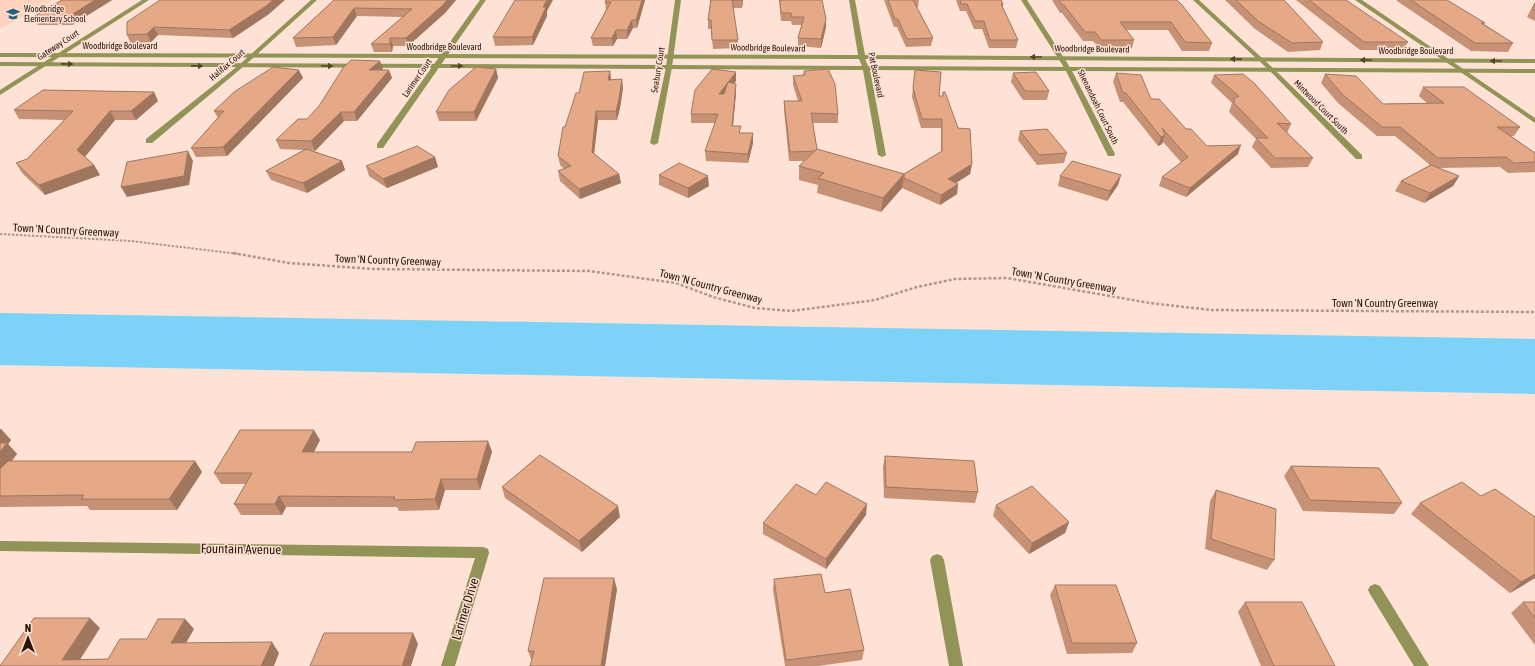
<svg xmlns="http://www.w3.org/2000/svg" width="1535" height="666" font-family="'Asap Condensed',sans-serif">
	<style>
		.built { fill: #ffd3bd }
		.water { fill: #7dd2f8 }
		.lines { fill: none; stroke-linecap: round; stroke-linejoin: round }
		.path-far1 { stroke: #b1978a; stroke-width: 2; stroke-dasharray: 2.5 1.5; stroke-linecap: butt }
		.path { stroke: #b1978a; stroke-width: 2.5; stroke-dasharray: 3 2; stroke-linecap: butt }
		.minor { fill: #929356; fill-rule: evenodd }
		.tertiary { fill: #929356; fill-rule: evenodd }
		.wall { fill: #c69175 }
		.shaded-wall { fill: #a1765f }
		.building { fill: #e6a988; stroke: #a1765f }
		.oneway { fill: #544727 }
		.labels { text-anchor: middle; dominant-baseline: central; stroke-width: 3; stroke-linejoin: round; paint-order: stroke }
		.far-poi-label { font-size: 9px; fill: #2a1407; stroke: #fde2d5; text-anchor: start }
		.far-street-label { font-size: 9px; fill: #2a1407; stroke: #fde2d5 }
		.street-label { font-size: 11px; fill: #2a1407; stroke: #fde2d5 }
		.near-street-label { font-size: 13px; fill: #2a1407; stroke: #fde2d5 }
	</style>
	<rect width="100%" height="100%" fill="#fde2d5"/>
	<path class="built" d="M0,0h53l-53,29z"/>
	<path class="water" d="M0,313l1535,26v55l-1535,-29z"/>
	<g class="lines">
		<path class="path-far1" d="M0,234l131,7 108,13"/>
		<path class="path" d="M233,253l56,10 84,6 216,2 87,12 37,14 42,11 37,3 83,-11 42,-13 38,-8 52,-1 143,25 61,7 324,2"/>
		<path class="minor" d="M142,0h7l-149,95v-5z
			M311,0h6l-74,67 -91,76h-6v-4l93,-74z
			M480,0h6l-103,148h-6v-4z
			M675,0h6l-9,67 -14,76 -4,2 -4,-2 16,-76z
			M1021,0h6l44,69 44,85 -1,2h-6l-1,-2 -42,-85z
			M1193,0h6l75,69 88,86v4h-6l-86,-88z
			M1355,0h7l173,118v5z
			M0,541l483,6 5,2 1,4 -34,113h-14l34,-108 -475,-7z
			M937,554l5,2 2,4 19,106h-14l-19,-106 2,-4z
			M1375,584l5,2 49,80h-15l-44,-72 -2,-4 2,-4z"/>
		<path class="tertiary" d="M849,0h6l10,55 670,4v4l-670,-4 3,7 667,3v4l-665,-3 16,85 -4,2 -4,-2 -15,-85 -863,-4v-4l862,4 -3,-7 -859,-2v-4l858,2z"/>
	</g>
	<path class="wall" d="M62,0h50l-40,25h-34l-5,-8z
		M334,0h122l-11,13 -37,33h-15l-1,6h-18l-3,-8 32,-27 -46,-1 -21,29 -40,2 -3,-9z
		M645,0l-8,28h-4l-6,11h-10l-4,7h-20l-2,-8 15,-28 -1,-8z
		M710,0h33l-1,8h-9l5,32v8l-25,1 -2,-20h-3v-9l2,-16z
		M779,0h43l4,27 -5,21 -23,-2v-8l4,-13h-10l-1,-4h-10z
		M884,0h35l-1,8h-1l16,30 -2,8 -25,1 -9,-20h-3z
		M956,0h45l2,4v4l15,32 -2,8h-27l-7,-19h-8l-8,-18h-6z
		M1052,0h125l35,43 -3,8h-27l-14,-21h-42l8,10 -2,8h-33l-6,-7h-10l-21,-28h-2z
		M1225,0h59l39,42 -3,8 -32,2 -33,-23z
		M1296,0h50l62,42 -5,8h-43z
		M1397,0h50l38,23 -1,1 29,19 -5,9 -37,-1 -74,-50z
		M1535,2v19l-8,-4z
		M547,11v5l-14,29 -38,1 -2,-9z
		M269,14l-36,24 -75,-3 -7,7 -20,2 -4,-9v-13z
		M383,69l-1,1 10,8 -35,43h-13l-29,30 -5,-1 32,11 3,9 -38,23 -36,-13 -5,-9 38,-21 -24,-1 -4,-9z
		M496,69l2,9 -22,43h-37l-3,-9z
		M915,70l24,26h3l1,-4 15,36 14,36 -2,10 -14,9 2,1 -1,10 -17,11 -38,-17 -21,24 -64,-19 1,-8 -19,-5v-14l5,-5h-15l-5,-51v-9h14l-5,-16v-9h10l1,-5 34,43v9h-25l4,26 87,25 37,-22v-24h-20l-9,-31z
		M610,71l1,9 12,8 -3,20 -3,12h-19l-4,34 25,20 2,9 -41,16 -20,-18 -2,-10 6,-2 -4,-4 -2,-9 21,-63z
		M1013,73l36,18 -2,9h-24l-12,-18z
		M1116,73l35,26 35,30 21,17 31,8 -52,43 -27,-11 3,-9 19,-15 -18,-20 -1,2 -4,2 -35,-44h-3l-7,-20z
		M1325,74l58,30 44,-1 -8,-7 4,-9 97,40 -6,9h-3l24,17v19l-27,1 -8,-6 -62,1 21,9 -6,9 -29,17 -29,-12 6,-10 29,-16 -35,-29h-18l-39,-33 -17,-20z
		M1214,75l77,49 -4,9 26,25 -5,9 -37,1 -19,-21 4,-8 -27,-27 3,-9 -21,-20z
		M303,78l-76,78 -31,1 -5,-9 27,-30 -4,-7z
		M736,81l-2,2 2,10 -3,33 8,7h12v10l-5,20 -42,-2 -1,-10 10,-28h-24v-9z
		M154,92l4,9 -22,19h-21l-30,37 9,8 6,10 -55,20 -23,-22 -6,-10 11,-4 37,-39 -45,-1 -5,-9z
		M1020,131l47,22 -3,10 -27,2 -19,-25z
		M435,157l3,10 -51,21 -18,-12 -3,-10z
		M659,175l50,11 -21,12 -29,-13z
		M1121,175l-3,10 -11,16 -49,-15 2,-10z
		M0,429h1l10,11 -3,4 9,10 -5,7h183l7,11 -25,38h-87l-3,-4 -87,1z
		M320,440l-6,12h98l76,-11 4,11 -12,38h-35l-6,20 -40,1 -2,-4h-111l-4,8h-41l-7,-11 12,-20h-25l-7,-11z
		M885,456l93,36 -3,11 -91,-5 -1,-31z
		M1291,466l111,37 -8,11 -91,-3 -19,-35z
		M502,487l118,30 -38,35 -77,-54z
		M1216,490l58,70 -7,10 -62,-21 5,-48z
		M816,495l50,20 -40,54 -63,-35v-11z
		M1481,496l54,21v61l-25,15 -99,-79 9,-11z
		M996,505l73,17 -4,11 -36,21 -36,-38z
		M774,579l51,14 39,57 -2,10 -44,6h-33l-12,-76z
		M1055,585l82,58 -5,10 -65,1 -17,-59z
		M617,589l-12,77h-75l2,-5 -4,-10z
		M1245,602l90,64h-74l-23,-54z
		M1523,602h12v43l-24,-32z"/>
	<path class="shaded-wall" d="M95,0h17l-40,25 -4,-8z
		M273,0h12l-16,14 -36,24 -4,-8z
		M447,0h9l-11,13 -37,33 -2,-8z
		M547,0h6l-6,11v5l-14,29 -1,-8 11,-30z
		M642,0h3l-8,28 -1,-8z
		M742,0h1l-1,8z
		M354,8l3,8 -21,29 -3,-8z
		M826,19v8l-5,21v-9z
		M632,20l1,8 -6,11v-9z
		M154,27l4,8 -7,7 -4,-8z
		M616,30l1,9 -4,7 -1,-8z
		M390,38l3,8 -1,6 -2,-8z
		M380,61l3,8 -12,10 -2,-9z
		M496,69l2,9 -22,43 -2,-9z
		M299,70l4,8 -76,78 -4,-9z
		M389,70l3,8 -35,43 -3,-9z
		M610,71l1,9h-3z
		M736,72v9l-17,22v-9z
		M622,79l1,9 -3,20 -3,12 -1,-9z
		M736,84v9l-4,42v-9z
		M154,92l4,9 -22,19 -5,-9z
		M110,111l5,9 -33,40 -5,-10z
		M596,111l2,9 -5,42 -1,-10z
		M341,112l3,9 -29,30 -4,-10z
		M753,133v10l-5,20v-9z
		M1165,135l-3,9 -4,2 3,-9z
		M1241,145l-3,9 -52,43 4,-9z
		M188,151l5,10 -4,24 -62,12 -6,-10z
		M435,157l3,10 -51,21 -4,-9z
		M342,161l3,9 -38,23 -4,-10z
		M972,164l-2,10 -24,15 2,-10z
		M94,165l6,10 -55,20 -6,-10z
		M619,174l2,9 -41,16 -1,-10z
		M904,174l-2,14 -21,24 2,-14z
		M1121,175l-3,10 -11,16 3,-10z
		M708,176l1,10 -21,12v-10z
		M1459,176l-6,10 -29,17 6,-10z
		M958,184l-1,10 -17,11 1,-10z
		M1,429l10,11 -3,4 9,10 -17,20v-44z
		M314,430l6,10 -12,23 -6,-11z
		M488,441l4,11 -12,38 -3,-11z
		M195,461l7,11 -25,38 -8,-11z
		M441,479l4,11 -6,20 -4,-11z
		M279,496l7,11 -4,8 -7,-11z
		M867,504l-1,11 -40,54v-10z
		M618,506l2,11 -38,35 -3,-11z
		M1069,522l-4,11 -36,21 3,-11z
		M1535,574v4l-25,15 11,-11z
		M614,578l3,11 -12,77h-4z
		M90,618l10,10 -24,38 -14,-6z
		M185,619l9,10 -14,25 -9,-11z
		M413,633l5,11 -7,22h-9z
		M272,642l7,11 -5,13h-13z"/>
	<path class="building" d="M62,0h33l-27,17h-35z
		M160,0h113l-7,6 -37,24 -75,-3 -7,7 -20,1v-13z
		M334,0h113l-4,5 -37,33h-16v6h-19l41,-35 -58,-1 -21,29 -40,1z
		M515,0h32l-4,7h3l-14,30h-39z
		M606,0h36l-6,20h-4l-5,10h-11l-4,8h-21l20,-36h-6z
		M711,0h31h-10l6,40h-26l-1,-20h-3z
		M780,0h42l4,19 -5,20 -23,-1 6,-21h-12l-1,-4h-10z
		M888,0h25l20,38 -26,1 -9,-20h-3z
		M960,0h41l2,4h-2l17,36h-28l-6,-19h-9l-8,-17h-6z
		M1059,0h118l5,5 30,38 -27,-1 -14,-20h-51l14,18h-33l-6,-8h-10l-21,-27h-2z
		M1236,0h48l39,42 -31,1 -34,-22z
		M1309,0h37l62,42h-44z
		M1411,0h36l38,23h-4l32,20h-38z
		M1535,3v7l-3,-1z
		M351,60l29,1 -11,9h20l-35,42h-13l-30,29 -35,-1 22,-21h9l12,-13 24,-38z
		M273,67l26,3 -76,77 -32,1 33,-37h-10l20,-19z
		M476,67l20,2 -22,43h-38l13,-22z
		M712,69l24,3 -17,22h5l4,-12 8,2 -4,42h9l-2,7h14l-5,21 -43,-3 13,-37h-27l4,-24z
		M828,69l7,15 3,30 -27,-1 6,36 -2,2 -25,1 -6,-51h18l-9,-25 12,-1 -1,-4z
		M915,70l26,2 -2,24h4v-4h2l13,36 12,1 2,35 -24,15 10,5 -17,11 -37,-17v-4l38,-23v-32h-20l-9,-31z
		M610,71l-2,9 14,-1 -3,20 -3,12h-20l-4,41 27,22 -40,15 -21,-18 13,-5 -13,-10 5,-29h2l11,-34h3l5,-21z
		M1036,72l13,19h-24l-12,-18z
		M1116,73l25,2 10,24h8l27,30h5l16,17 34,-1 -51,43 -28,-11 26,-20 -26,-29 3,7 -4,2 -35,-44h-3z
		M1243,74l11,9 37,41 -14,-1 36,35h-38l-19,-20h12l-35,-36 2,-1 -2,-2 6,-3 -25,-21z
		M1325,74l31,2 27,28 61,-1 -21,-16h41l56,40h-23l38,26v9l-21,1 -8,-6 -68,1 -38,-31h-18l-40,-33z
		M43,90l111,2 -23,19h-21l-33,39 17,15 -55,20 -23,-22 11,-4 46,-48 -59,-1z
		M1047,129l20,24 -28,2 -19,-24z
		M417,146l18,11 -52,22 -17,-13z
		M306,149l36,12 -39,22 -37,-12z
		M817,149l87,25 -21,24 -65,-20 6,-5 -25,-7z
		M188,151l-4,25 -63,11 6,-25z
		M1072,161l49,14 -11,16 -50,-15z
		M679,163l29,13 -20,12 -29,-13z
		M1431,165l28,11 -29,17 -29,-12z
		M240,430h74l-12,22h110l4,-10 72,-1 -11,38h-36l-6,20 -41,1 1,-3 -116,-1 -4,8h-41l18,-31h-38z
		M0,443h7l-7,9z
		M540,455l78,51 -39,35 -77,-54z
		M885,456l89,5 4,31 -92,-5z
		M8,461h187l-26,38h-88l3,-4 -84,1v-27z
		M1291,466l88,2 23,35 -92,-3z
		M826,482l41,22 -41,55 -63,-36 33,-39 20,11z
		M1462,482l19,14 14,-7 40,28v57l-14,8 -101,-79z
		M1032,486l37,36 -37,21 -36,-38z
		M1216,490l60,19 -2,51 -63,-21z
		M821,574l4,19 25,-4 14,61 -78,10 -12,-81z
		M544,578h70l-13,88h-71l4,-15h-6z
		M1055,585h61l21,58h-65z
		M1245,602h57l33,64h-61z
		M1523,602h12v16z
		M34,618h56l-28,42 46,-1 12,-20h27l11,-20h27l-14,24 101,-1 -11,24h-261z
		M324,633h89l-11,33h-92z"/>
	<defs><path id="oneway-solid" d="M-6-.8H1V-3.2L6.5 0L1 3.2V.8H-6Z"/></defs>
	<g class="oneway">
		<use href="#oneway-solid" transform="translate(1036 57) rotate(180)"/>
		<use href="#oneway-solid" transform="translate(1236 59) rotate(-179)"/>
		<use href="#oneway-solid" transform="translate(1366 60) rotate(-180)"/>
		<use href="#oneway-solid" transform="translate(1496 61) rotate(-180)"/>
		<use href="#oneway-solid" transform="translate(67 64) rotate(1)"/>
		<use href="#oneway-solid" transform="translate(197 66) rotate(1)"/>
		<use href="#oneway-solid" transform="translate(327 66)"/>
		<use href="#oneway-solid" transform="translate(457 66)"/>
	</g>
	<defs>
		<g id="school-bare" transform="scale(1.08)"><path d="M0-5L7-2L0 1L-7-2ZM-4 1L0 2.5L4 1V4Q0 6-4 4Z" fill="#27617a" stroke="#fde2d5" stroke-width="2.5" paint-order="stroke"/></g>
	</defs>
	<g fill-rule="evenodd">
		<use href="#school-bare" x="13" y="14"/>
	</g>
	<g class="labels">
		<g class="far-poi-label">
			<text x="24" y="9">Woodbridge<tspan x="24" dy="10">Elementary School</tspan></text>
		</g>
		<g class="far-street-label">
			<text transform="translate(58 45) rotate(-33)">Gateway Court</text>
			<text x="120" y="46">Woodbridge Boulevard</text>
			<text x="444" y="47">Woodbridge Boulevard</text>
			<text transform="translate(768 48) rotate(1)">Woodbridge Boulevard</text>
			<text transform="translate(1092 49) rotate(1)">Woodbridge Boulevard</text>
			<text x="1416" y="51">Woodbridge Boulevard</text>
			<text transform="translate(227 65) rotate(-40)">Halifax Court</text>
			<text transform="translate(658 70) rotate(-81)">Seabury Court</text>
			<text transform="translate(876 75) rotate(78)">Pat Boulevard</text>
			<text transform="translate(417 78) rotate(-55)">Larimer Court</text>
			<text transform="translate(1098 107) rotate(64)">Shenandoah Court South</text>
			<text transform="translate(1321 107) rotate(45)">Mintwood Court South</text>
		</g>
		<g class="street-label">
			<text transform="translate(66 230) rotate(3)">Town 'N Country Greenway</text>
			<text transform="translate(388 260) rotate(2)">Town 'N Country Greenway</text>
			<text transform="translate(1064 280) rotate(10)">Town 'N Country Greenway</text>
			<text transform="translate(711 286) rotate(15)">Town 'N Country Greenway</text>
			<text x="1385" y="303">Town 'N Country Greenway</text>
		</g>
		<g class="near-street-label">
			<text transform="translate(241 549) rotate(1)">Fountain Avenue</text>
			<text transform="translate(465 609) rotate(-73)">Larimer Drive</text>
		</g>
	</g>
	<g transform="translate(28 638)" stroke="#fde2d5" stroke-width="3" paint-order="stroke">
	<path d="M0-3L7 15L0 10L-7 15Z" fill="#2a1407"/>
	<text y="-6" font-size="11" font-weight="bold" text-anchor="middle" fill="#2a1407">N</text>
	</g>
</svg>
